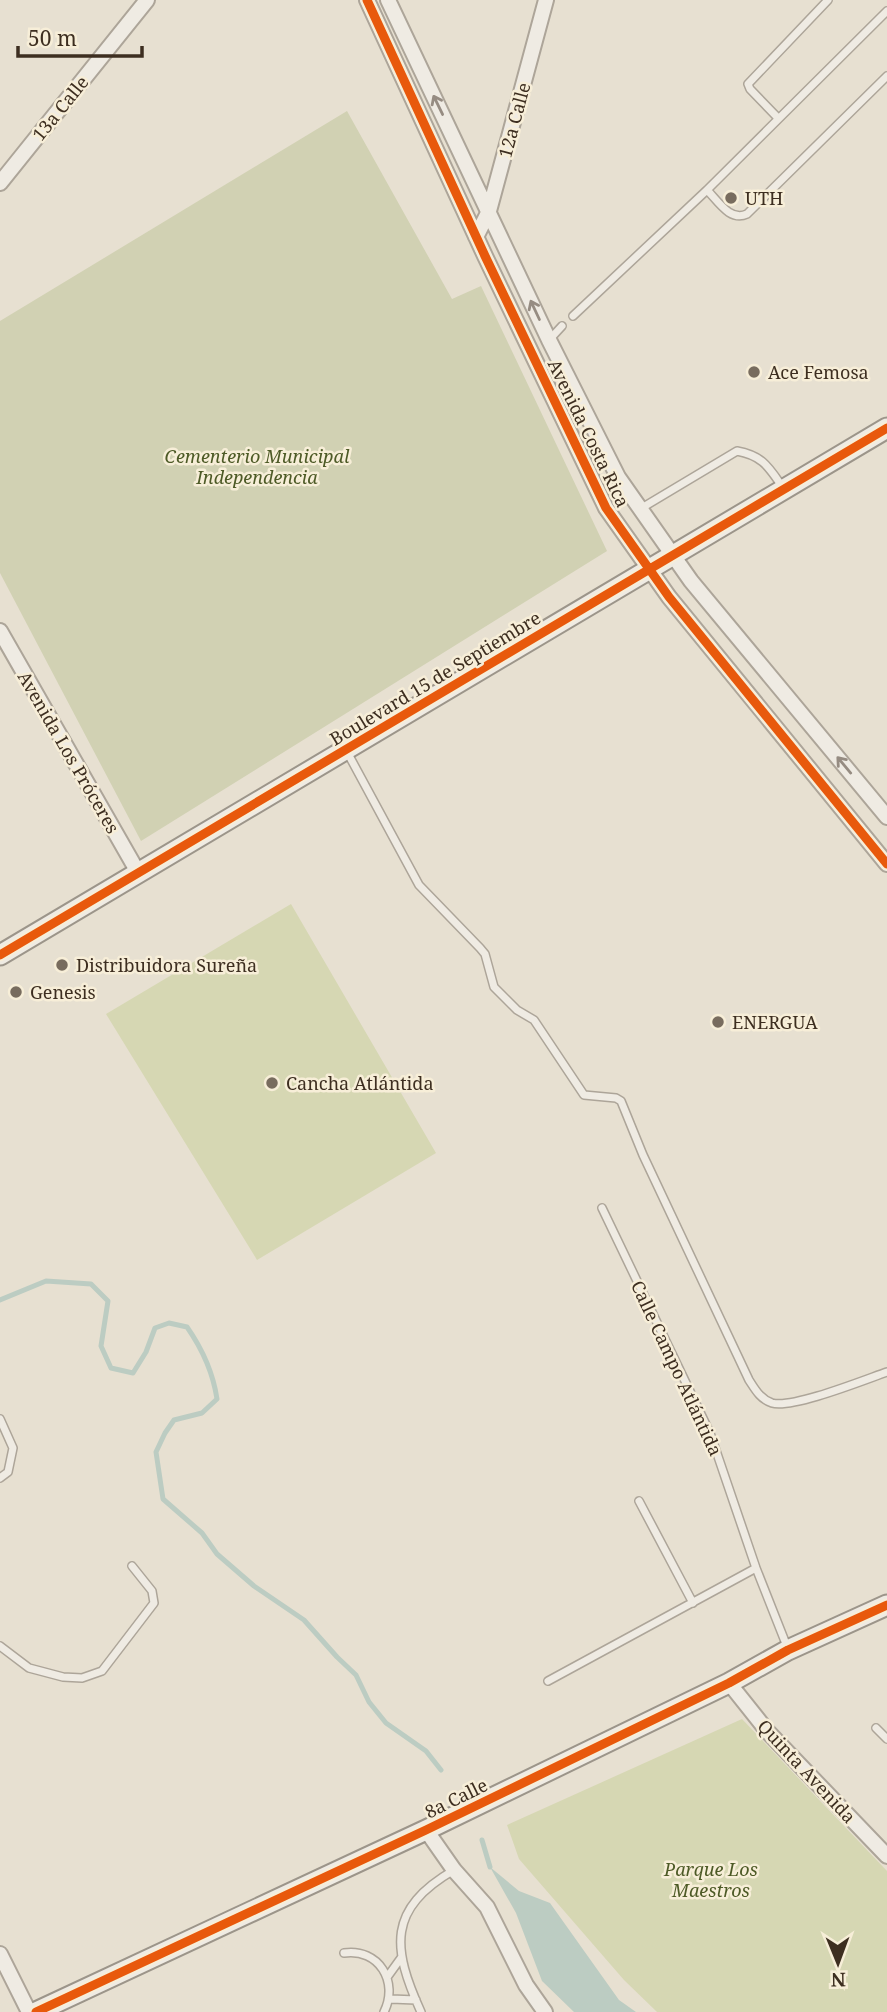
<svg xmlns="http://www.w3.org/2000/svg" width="887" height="2012" font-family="'Noto Serif',serif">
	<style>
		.green { fill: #d6d7b3 }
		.cemetery { fill: #d1d1b3 }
		.water { fill: #bcccc2 }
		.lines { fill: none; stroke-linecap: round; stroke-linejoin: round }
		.stream { stroke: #bcccc2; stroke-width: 5 }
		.lane-casing { stroke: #ada599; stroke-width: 10 }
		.street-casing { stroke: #ada599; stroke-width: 18 }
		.secondary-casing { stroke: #9c958a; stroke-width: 23 }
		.lane { stroke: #efebe3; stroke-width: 7 }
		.street { stroke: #efebe3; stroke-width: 14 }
		.secondary { stroke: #efebe3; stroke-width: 19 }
		.cycleway-casing { stroke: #f7eed8; stroke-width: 13 }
		.cycleway { stroke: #e8590c; stroke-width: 9 }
		.oneway { stroke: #968c82 }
		.poi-dot { fill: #786c5e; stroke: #f7eed8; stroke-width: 2.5 }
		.labels { text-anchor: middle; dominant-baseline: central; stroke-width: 5; stroke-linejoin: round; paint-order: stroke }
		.street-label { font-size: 18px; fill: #3d2e20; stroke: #f7eed8 }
		.poi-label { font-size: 18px; fill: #3d2e20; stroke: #f7eed8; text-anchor: start }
		.park-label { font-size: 18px; font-style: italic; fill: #4d5a26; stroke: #f7eed8 }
	</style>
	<rect width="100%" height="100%" fill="#e7e0d1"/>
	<path class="green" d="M291,904l145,249 -179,107 -151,-246z
		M742,1719l145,152v141h-230l-33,-32 -105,-121 -12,-34z"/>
	<path class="cemetery" d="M347,111l105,188 29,-13 126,265 -466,290 -141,-268v-252z"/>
	<path class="water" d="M490,1867l29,24 31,12 69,97 17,12h-62l-32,-31 -26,-68z"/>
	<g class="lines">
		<path class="stream" d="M0,1300l46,-19 45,3 17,17 -7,45 10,22 22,5 13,-21 9,-24 14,-5 18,4c16,23 26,45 30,72l-15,14 -28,7 -9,13 -9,19 7,47 39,34 15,21 37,32 50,34 33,37 19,18 13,27 17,21 40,28 15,19
			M482,1840l8,27"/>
		<g class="lane-casing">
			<path id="lane" d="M778,118l-28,-29 -2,-5 80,-84
				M707,190c11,11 23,32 40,24l140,-138
				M573,316l134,-126 180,-179
				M550,339l12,-13
				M640,509l97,-58c27,5 32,17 47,38
				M346,750l73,135 61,63 5,6 9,33 23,23 17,10 50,75 32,3 5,3 22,54 106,225c6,9 11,19 23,23 20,6 92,-23 115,-31
				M602,1208l108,225 46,135 32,81
				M0,1419l13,29 -5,24 -8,6
				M639,1501l54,102
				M0,1646l29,22 34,9 19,1 20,-7 52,-68 -2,-12 -20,-25
				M548,1681l208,-113
				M876,1728l11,11
				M344,1953c35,-5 55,29 40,59
				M388,1976l13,-18
				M391,1999l25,1
				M421,2012c-29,-64 -34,-103 33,-142"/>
		</g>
		<g class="street-casing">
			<path id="street" d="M367,0l118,256 121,252 63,89 218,267
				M388,0l161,340 69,137 73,104 196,236
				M0,183l147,-183
				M476,237l13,-26 57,-211
				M0,631l139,243
				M729,1683l39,49 119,124
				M426,1830l28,40 33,37 39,78 19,27
				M0,1954l29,58"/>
		</g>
		<g class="secondary-casing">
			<path id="secondary" d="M0,955l887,-527
				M36,2012l390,-182 303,-147 59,-33 99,-45"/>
		</g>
		<use href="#lane" class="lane"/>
		<use href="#street" class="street"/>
		<use href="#secondary" class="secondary"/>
		<g class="cycleway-casing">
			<path id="cycleway" d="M367,0l118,256 121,252 63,89 218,267
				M0,955l887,-527
				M36,2012l390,-182 303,-147 59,-33 99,-45"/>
		</g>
		<use href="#cycleway" class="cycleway"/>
	</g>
	<defs><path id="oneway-shaft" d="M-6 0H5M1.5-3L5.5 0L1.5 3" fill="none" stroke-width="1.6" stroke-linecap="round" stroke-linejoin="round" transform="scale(1.75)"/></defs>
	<g class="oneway">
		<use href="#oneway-shaft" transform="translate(438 105) rotate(-116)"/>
		<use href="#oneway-shaft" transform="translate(535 310) rotate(-115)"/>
		<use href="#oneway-shaft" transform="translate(844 765) rotate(-130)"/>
	</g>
	<g class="poi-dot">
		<circle cx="731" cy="198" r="7"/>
		<circle cx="754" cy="372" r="7"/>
		<circle cx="62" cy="965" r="7"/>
		<circle cx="16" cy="992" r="7"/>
		<circle cx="718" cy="1022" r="7"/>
		<circle cx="272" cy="1083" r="7"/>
	</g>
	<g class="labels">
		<g class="street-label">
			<text transform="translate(60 108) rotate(-51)">13a Calle</text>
			<text transform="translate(514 120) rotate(-75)">12a Calle</text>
			<text transform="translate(589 433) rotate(64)">Avenida Costa Rica</text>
			<text transform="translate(435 678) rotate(-31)">Boulevard 15 de Septiembre</text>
			<text transform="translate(69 752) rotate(60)">Avenida Los Próceres</text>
			<text transform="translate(677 1368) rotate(65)">Calle Campo Atlántida</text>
			<text transform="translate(807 1771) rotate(47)">Quinta Avenida</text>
			<text transform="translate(456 1798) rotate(-26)">8a Calle</text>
		</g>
		<g class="poi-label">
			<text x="745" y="198">UTH</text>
			<text x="768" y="372">Ace Femosa</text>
			<text x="76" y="965">Distribuidora Sureña</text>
			<text x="30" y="992">Genesis</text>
			<text x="732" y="1022">ENERGUA</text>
			<text x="286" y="1083">Cancha Atlántida</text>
		</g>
		<g class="park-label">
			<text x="257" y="456">Cementerio Municipal<tspan x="257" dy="21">Independencia</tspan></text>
			<text x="711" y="1869">Parque Los<tspan x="711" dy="21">Maestros</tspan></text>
		</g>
	</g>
	<g transform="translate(838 1963) rotate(179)" stroke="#f7eed8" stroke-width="5" paint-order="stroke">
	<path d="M0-5L12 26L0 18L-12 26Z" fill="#3d2e20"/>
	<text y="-10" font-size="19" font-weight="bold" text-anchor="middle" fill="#3d2e20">N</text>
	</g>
	<path d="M18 46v10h124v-10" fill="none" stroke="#3d2e20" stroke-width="3.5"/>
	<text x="28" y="46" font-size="21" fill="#3d2e20" stroke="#f7eed8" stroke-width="5" paint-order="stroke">50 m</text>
</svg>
